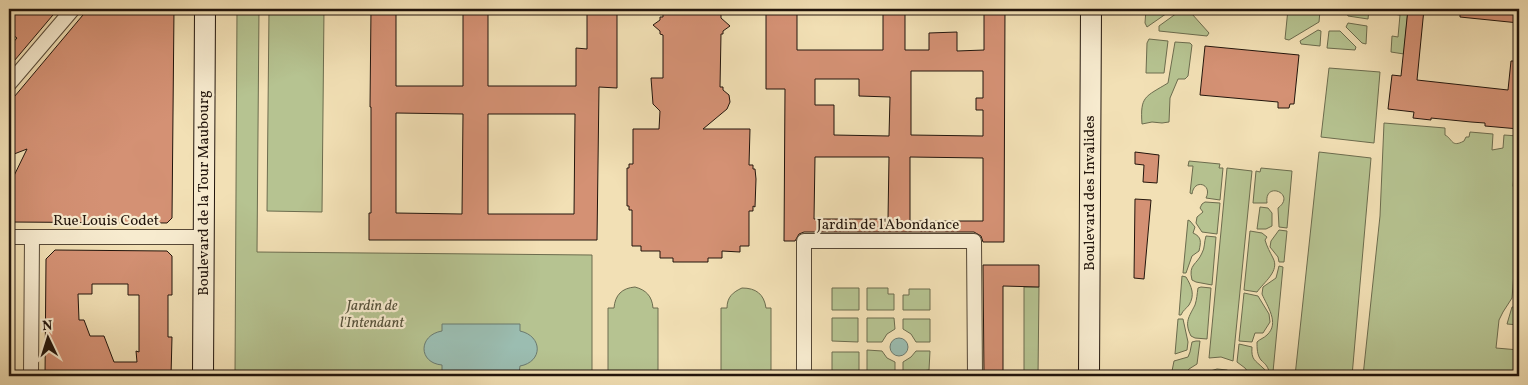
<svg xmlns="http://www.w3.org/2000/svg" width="1528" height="385" font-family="Vollkorn,serif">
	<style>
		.green { fill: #b6c391; stroke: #6c6c4e }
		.water { fill: #9bbdb1; stroke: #6b7a6f }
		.building { fill: #d49174; stroke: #22150c; fill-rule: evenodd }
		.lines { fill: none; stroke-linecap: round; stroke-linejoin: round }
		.street-casing { stroke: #564836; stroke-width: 16 }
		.secondary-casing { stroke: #22150c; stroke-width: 22 }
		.street { stroke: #f7ebcf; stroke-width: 14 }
		.secondary { stroke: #f7ebcf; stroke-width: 20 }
		.labels { text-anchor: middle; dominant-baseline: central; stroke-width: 4.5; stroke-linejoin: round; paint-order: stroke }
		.street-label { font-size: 15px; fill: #22150c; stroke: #f7ebcf }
		.park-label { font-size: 15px; font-style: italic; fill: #56523b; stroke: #f7ebcf }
	</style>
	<rect width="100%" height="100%" fill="#f2e0b5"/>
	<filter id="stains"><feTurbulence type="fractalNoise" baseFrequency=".004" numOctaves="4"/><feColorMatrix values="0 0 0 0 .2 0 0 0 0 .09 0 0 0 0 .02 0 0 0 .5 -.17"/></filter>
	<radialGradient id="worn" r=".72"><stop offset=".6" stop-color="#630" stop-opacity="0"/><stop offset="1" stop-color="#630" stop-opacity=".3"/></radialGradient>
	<path class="green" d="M237,9h22l-2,243 335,3v121h-357z
		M269,9h55l-2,203 -55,-1z
		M1146,9h27l-26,18 -2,-4z
		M1288,9h30l2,2 -1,11 -30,18 -4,-1z
		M1351,9h18l-1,10 -20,-3 -2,-5z
		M1394,9h14l-4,45 -13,-2 1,-16 6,1 2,-22 -7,-1z
		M1177,13l15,1 17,19 -2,3 -48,-5v-5z
		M1348,23l19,3 -1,18 -4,-1 -16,-16z
		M1318,30l3,1 -1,15 -19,-2 -1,-3z
		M1329,31h11l16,16 -1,3 -28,-2z
		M1149,39l19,2 -4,32h-18l1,-30z
		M1175,42l15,1 2,2 -4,31 -3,3h-7l-8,19 -1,24 -7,1 -10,-1 -10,2c-2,-28 3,-27 26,-41z
		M1329,68l51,4 -6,71 -53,-6z
		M1384,123l61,5v7c8,4 6,13 19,6l2,-4h3l1,-5 23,2 -1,16 11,-2 1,-13 14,1 -5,50 6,10v14l-7,88 -9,14 -4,8 -3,28 23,2v26h-156l17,-160z
		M1319,152l52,6 -19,218h-57z
		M1189,161l31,3 -1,4h4l-3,32 -14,-2c7,-14 -12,-20 -14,-4l-2,-1 3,-27h-5z
		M1227,168l25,3 -19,190 -12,-4 -12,1z
		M1261,168l31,3 -5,57 -8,-1 -1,-19c19,-14 -14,-28 -11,-5h-14l3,-32 4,1z
		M1205,202l15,1 -3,31 -15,-2 -6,-9 1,-6 6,-5 -3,-4 2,-4z
		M1260,207l8,1 4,5v13l-6,3h-9z
		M1188,220l2,1 5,6 -2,6c9,4 8,9 6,18l-7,5 -6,17h-3z
		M1279,230l8,1 -3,31h-5l-1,-5 -8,-10 1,-6z
		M1250,231l12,2 5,4 -2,3c2,7 5,12 8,18 7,13 -9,24 -16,34l-13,-2z
		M1206,236l10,1 -4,48 -16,-3 -4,-2c-4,-16 5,-15 10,-27 3,-5 2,-11 4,-17z
		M1279,266l4,1 -10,105 -4,-1c-2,-6 -4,-7 -8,-11 -4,-5 -4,-12 -4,-18 3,-3 7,-4 10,-7 13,-12 0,-29 -5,-41l1,-7 13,-9z
		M1182,276l4,1c6,10 9,18 3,28 -3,4 -6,5 -8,10h-2z
		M635,287c11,3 17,9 18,21h5v68h-50v-68h6c1,-13 8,-20 21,-21z
		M1024,287h15l-1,89h-14z
		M1201,287l10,1 -4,51 -12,-1 -4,-2c-7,-14 -2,-19 4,-31 2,-6 2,-11 3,-17z
		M742,288c14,0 22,6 24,20h5v68h-50v-68h6c0,-11 6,-16 15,-20z
		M832,288h27v22h-27z
		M867,288h21v6h6v16h-27z
		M909,289h21v21h-27v-15h6z
		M1244,293l14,3 11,18 1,8 -7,11h-8l-3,9 -13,-1z
		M1512,307h2l5,4v14l-12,-1z
		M832,318h26v24l-26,-1z
		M867,318h27l1,11 -8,5 -5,8h-15z
		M903,319h27v23h-14l-5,-8 -8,-5z
		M1178,319h5l5,23 -1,8 -12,4z
		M1196,341h4l-3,23 -8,5 -6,7h-12l3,-15 14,-4 2,-5 2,-10z
		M1239,344l13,3c-1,13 3,13 11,21 4,3 5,6 9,8h-21l-6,-8 -8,-6z
		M867,350l15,1 5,7 8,4v13l-28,1z
		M916,351h14l-1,19 -26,4v-12l8,-5z
		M832,352h27v24h-27z
		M1217,369l10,1 10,6 -22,-1 -15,1 7,-4z"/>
	<path class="water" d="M442,324h78v7c23,5 23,31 0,35l-1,7 -77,-1v-7c-24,-2 -24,-30 0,-34z
		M890 347a9 9 0 1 1 18 0a9 9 0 1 1-18 0Z"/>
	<path class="building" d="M9,9h49l-49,58v-20l8,-9 -8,-6z
		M88,9h86l-2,209 -5,5 -158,-1v-36l18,-37 -18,7v-53z
		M371,9h25v77h67v-77h25v77h88v-38l11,1v-40h30v79l-18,-1 -2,153h-228v-27h2v-106h-1zM396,113l67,1 -1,100 -66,-1zM488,114h87l-1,100h-86z
		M663,9h58v9l9,8 -7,5v3h-2l-1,53h3v3l6,5 1,7 -3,7 -24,20h47l-1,36h4v4h2l1,10 -1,28 -2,-1v5h-4v35h-9v6l-18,-1v7h-14v4h-35v-4h-13v-7h-19v-5h-9v-36h-3v-4h-2v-38h2v-4h4v-35h26l1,-18 -7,-7 -2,-26h12v-43l-3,-1v-3l-7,-6 7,-5v-3h3z
		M766,9h31v41h86v-41h22v41h24v-17l28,-1v19l27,-1v-41h21l-1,233h-21l-2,-6 -7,-4h-170l-5,2 -4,7h-11l1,-152h-19zM911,71h72v27h-7v12h7v26l-72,-1zM815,79h44v17l31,1 -1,39 -55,-1v-30h-19zM815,157h74l-1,62h-74zM910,157l73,1v63h-73z
		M1408,9h16l-7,71 91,10 3,-29h8v68l-34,-3v-3l-14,-1 -40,-4v2l-18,-2 1,-6 -26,-3 4,-34 9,1z
		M1460,9h59v14l-59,-6z
		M1205,46l94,9 -5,49h-4l-1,4h-11v-6l-78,-7z
		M1135,152l24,3 -2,28 -14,-1 1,-17 -9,-1z
		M1135,199l16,1 -7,79 -10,-1z
		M55,250l112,1 5,5v39h-4v42h4l-1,39h-126l1,-117zM92,284h36v11h11v57l-3,-1 1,11h-23l-10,-26h-14l-6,-16h-5l-1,-26h14z
		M983,265h56v22l-36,-1v90h-19z"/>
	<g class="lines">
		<g class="street-casing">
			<path id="street" d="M9,84l64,-75
				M9,237h195
				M31,376l1,-139
				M804,376v-135h170l1,135"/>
		</g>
		<g class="secondary-casing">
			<path id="secondary" d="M203,376l2,-367
				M1089,376l2,-367"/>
		</g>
		<use href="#street" class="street"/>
		<use href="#secondary" class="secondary"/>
	</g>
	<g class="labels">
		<g class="street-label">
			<text transform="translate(204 193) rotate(-90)">Boulevard de la Tour Maubourg</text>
			<text transform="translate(1090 193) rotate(-90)">Boulevard des Invalides</text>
			<text x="106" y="221">Rue Louis Codet</text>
			<text x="888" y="225">Jardin de l'Abondance</text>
		</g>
		<g class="park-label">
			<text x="372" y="306">Jardin de<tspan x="372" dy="17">l'Intendant</tspan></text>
		</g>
	</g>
	<rect width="1528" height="385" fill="none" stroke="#f2e0b5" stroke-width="30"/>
	<rect x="10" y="10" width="1508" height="365" fill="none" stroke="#22150c" stroke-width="2.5"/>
	<rect x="15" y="15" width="1498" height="355" fill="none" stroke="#22150c"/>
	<g transform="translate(48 338) rotate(356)" stroke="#f7ebcf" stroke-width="4" paint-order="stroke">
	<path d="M0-4L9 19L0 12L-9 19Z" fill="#22150c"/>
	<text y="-8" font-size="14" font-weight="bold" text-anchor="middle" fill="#22150c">N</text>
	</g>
	<rect width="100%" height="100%" filter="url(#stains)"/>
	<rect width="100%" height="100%" fill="url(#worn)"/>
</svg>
